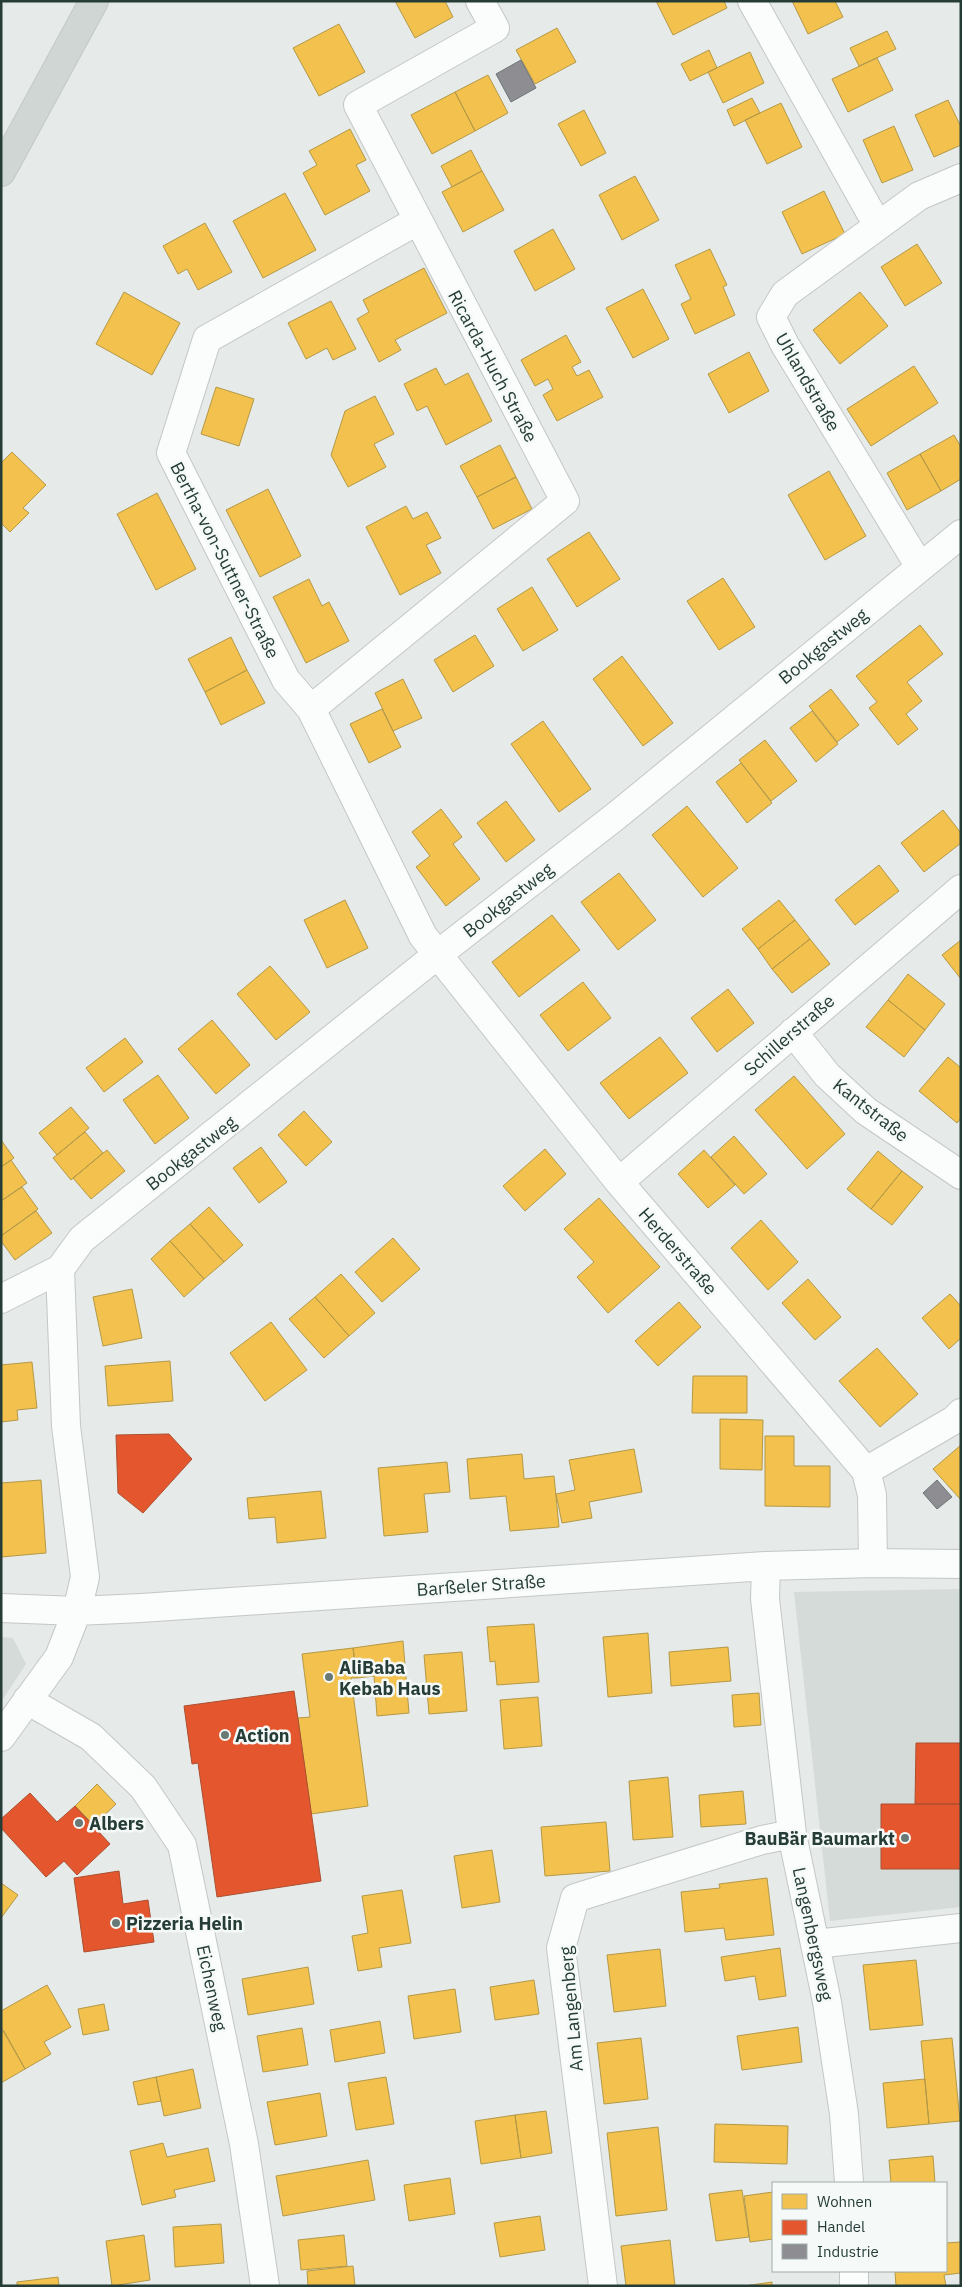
<svg xmlns="http://www.w3.org/2000/svg" width="962" height="2287" font-family="'IBM Plex Sans',sans-serif">
	<style>
		.built { fill: #d5dbd8 }
		.homes { fill: #f2c14e; stroke: #b49947 }
		.shops { fill: #e4572e; stroke: #ab4f31 }
		.industry { fill: #8d8d92; stroke: #6e7577 }
		.lines { fill: none; stroke-linecap: round; stroke-linejoin: round }
		.minor-casing { stroke: #c3c7c5; stroke-width: 30 }
		.major-casing { stroke: #c2c9c7; stroke-width: 30 }
		.minor { stroke: #fbfcfc; stroke-width: 28 }
		.major { stroke: #cfd6d4; stroke-width: 28 }
		.poi-dot { fill: #697975; stroke: #f5f9f7; stroke-width: 2 }
		.labels { text-anchor: middle; dominant-baseline: central; stroke-width: 5; stroke-linejoin: round; paint-order: stroke }
		.street-label { font-size: 18px; fill: #253c37; stroke: #f5f9f7 }
		.poi-label { font-size: 18px; font-weight: bold; fill: #253c37; stroke: #f5f9f7; text-anchor: start }
	</style>
	<rect width="100%" height="100%" fill="#e6eae8"/>
	<path class="built" d="M961,1589v318l-131,14 -36,-329z
		M1,1637l12,1 13,26 -25,38z"/>
	<path class="homes" d="M395,1h50l8,16 -38,21z
		M656,1h68l3,7 -54,27z
		M792,1h43l8,16 -35,17z
		M339,24l26,48 -46,24 -26,-48z
		M557,28l19,34 -41,22 -19,-34z
		M887,31l9,18 -37,17 -9,-18z
		M709,50l8,18 -27,13 -9,-17z
		M750,52l14,31 -41,20 -15,-31z
		M877,58l16,32 -45,22 -16,-33z
		M488,75l20,38 -33,18 -20,-39z
		M455,92l20,39 -43,23 -21,-39z
		M752,98l8,15 -26,13 -7,-16z
		M948,100l13,27v18l-27,12 -19,-42z
		M781,103l21,44 -35,17 -22,-44z
		M584,110l22,43 -25,13 -23,-42z
		M894,126l19,44 -31,13 -19,-43z
		M350,129l16,31 -10,5 14,26 -45,24 -22,-42 14,-8 -8,-14z
		M471,150l11,21 -30,16 -11,-21z
		M482,171l22,39 -41,22 -21,-40z
		M635,176l24,44 -37,20 -23,-45z
		M824,191l21,43 -43,20 -20,-42z
		M285,193l31,57 -53,28 -30,-57z
		M205,223l27,49 -34,18 -11,-21 -9,5 -15,-28z
		M553,229l22,40 -40,22 -21,-40z
		M917,244l25,39 -37,23 -24,-39z
		M710,249l17,36 -4,2 12,28 -40,19 -14,-30 10,-5 -16,-34z
		M424,268l23,45 -52,27 6,10 -22,12 -22,-43 12,-7 -6,-12z
		M643,289l26,50 -36,19 -27,-50z
		M124,292l56,31 -28,52 -56,-31z
		M860,292l28,34 -48,38 -27,-34z
		M331,301l25,48 -23,11 -6,-12 -21,11 -18,-36z
		M566,335l15,27 -9,5 5,9 12,-6 14,27 -46,24 -14,-26 10,-6 -5,-10 -13,7 -14,-26z
		M749,352l20,39 -40,22 -21,-39z
		M914,366l24,37 -67,43 -24,-37z
		M436,368l9,17 23,-12 24,48 -46,24 -19,-39 -10,5 -13,-27z
		M216,387l38,12 -15,47 -38,-12z
		M375,396l19,38 -20,10 12,23 -38,20 -17,-32 14,-44z
		M954,435l7,12v32l-20,12 -21,-37z
		M500,445l16,32 -39,20 -17,-31z
		M12,452l34,33 -23,23 6,5 -19,19 -9,-9v-60z
		M920,454l21,37 -34,19 -20,-37z
		M829,471l37,65 -41,24 -37,-65z
		M516,477l16,32 -39,20 -16,-32z
		M268,489l33,67 -41,21 -34,-67z
		M157,493l39,76 -40,21 -39,-76z
		M406,506l7,13 14,-7 14,26 -15,7 15,28 -41,22 -34,-68z
		M589,532l31,47 -43,28 -30,-48z
		M723,578l32,49 -36,23 -32,-49z
		M309,579l13,27 7,-4 20,39 -43,22 -33,-66z
		M532,587l26,43 -35,21 -26,-42z
		M920,625l23,29 -36,28 15,19 -16,13 12,15 -20,16 -29,-37 8,-6 -21,-26z
		M475,635l19,31 -41,26 -19,-32z
		M231,637l16,33 -42,22 -17,-33z
		M622,656l51,67 -30,23 -50,-67z
		M247,670l18,33 -44,22 -16,-33z
		M403,679l19,39 -29,13 -18,-38z
		M831,689l28,36 -22,17 -28,-36z
		M382,709l19,38 -32,16 -19,-39z
		M812,711l26,33 -22,18 -26,-34z
		M543,721l48,68 -32,23 -48,-68z
		M765,740l32,41 -26,20 -32,-41z
		M741,763l31,40 -25,20 -31,-41z
		M506,801l29,39 -29,22 -29,-39z
		M687,806l51,62 -35,29 -51,-62z
		M441,809l21,28 -9,7 27,35 -34,27 -30,-39 14,-11 -18,-24z
		M943,810l18,23v10l-37,29 -23,-29z
		M879,865l20,26 -44,34 -20,-25z
		M619,873l37,47 -38,30 -37,-48z
		M345,900l23,48 -41,20 -23,-48z
		M779,900l16,20 -37,29 -16,-20z
		M552,915l28,35 -61,47 -27,-35z
		M795,920l15,19 -38,30 -14,-20z
		M810,939l20,25 -38,29 -20,-24z
		M961,940v39l-19,-24z
		M270,966l40,46 -34,28 -39,-46z
		M908,974l37,30 -20,26 -37,-30z
		M583,982l28,36 -43,33 -28,-36z
		M728,989l26,34 -37,29 -26,-34z
		M888,1000l37,30 -21,27 -38,-30z
		M212,1020l38,45 -34,29 -38,-45z
		M660,1037l28,36 -59,46 -29,-36z
		M125,1038l18,24 -39,30 -18,-24z
		M948,1057l13,11v50l-4,5 -38,-32z
		M158,1075l31,43 -34,26 -32,-44z
		M794,1076l51,58 -38,35 -52,-59z
		M71,1107l18,21 -32,27 -18,-22z
		M304,1111l28,31 -26,24 -28,-31z
		M85,1132l18,21 -32,27 -18,-22z
		M734,1136l33,38 -23,20 -33,-37z
		M1,1140l13,18 -13,9z
		M261,1147l26,35 -28,21 -26,-35z
		M545,1149l21,25 -41,37 -22,-25z
		M107,1150l18,21 -34,28 -18,-21z
		M704,1150l31,35 -27,23 -30,-34z
		M878,1151l24,20 -31,38 -24,-20z
		M11,1160l16,23 -26,18v-34z
		M902,1171l21,16 -31,38 -21,-16z
		M22,1187l16,22 -37,27v-35z
		M599,1198l61,69 -52,46 -31,-36 17,-15 -30,-33z
		M209,1207l34,38 -19,17 -34,-38z
		M36,1211l16,22 -37,27 -14,-19v-5z
		M761,1220l37,42 -30,28 -37,-42z
		M190,1224l34,38 -20,17 -34,-38z
		M393,1238l27,31 -38,33 -27,-30z
		M170,1241l34,38 -20,18 -33,-38z
		M341,1274l34,39 -26,23 -34,-39z
		M808,1279l33,38 -26,23 -33,-37z
		M132,1289l10,49 -39,8 -10,-49z
		M950,1294l11,12v32l-12,11 -27,-31z
		M315,1297l34,39 -25,22 -35,-39z
		M679,1302l22,25 -43,39 -23,-25z
		M271,1322l36,48 -42,31 -35,-48z
		M877,1348l41,46 -38,33 -41,-46z
		M170,1361l3,40 -65,5 -3,-40z
		M32,1362l5,46 -20,2 1,10 -17,2v-57z
		M693,1376h54v37h-55z
		M720,1419l43,1 -1,50 -42,-1z
		M765,1436h29v30h36v41l-65,-1z
		M961,1445v55l-28,-31z
		M634,1449l8,43 -53,10 3,16 -30,5 -6,-29 19,-4 -6,-30z
		M522,1454l2,25 30,-3 5,51 -49,4 -4,-35 -36,3 -3,-40z
		M447,1462l3,30 -26,2 4,38 -44,4 -6,-68z
		M41,1480l5,73 -45,4v-74z
		M321,1491l5,47 -49,5 -2,-26 -26,2 -2,-21z
		M534,1624l5,58 -42,3 -2,-24 -5,1 -3,-35z
		M648,1633l4,60 -44,4 -5,-60z
		M403,1641l6,72 -32,3 -3,-40 -17,2 -4,-30z
		M728,1647l3,34 -60,5 -2,-34z
		M353,1648l4,30h-6l17,128 -57,8 -13,-96 12,-1 -8,-63z
		M462,1652l5,59 -38,3 -5,-59z
		M759,1693l2,32 -27,2 -2,-32z
		M538,1697l4,49 -38,3 -4,-49z
		M668,1777l5,60 -40,3 -4,-59z
		M97,1784l19,20 -22,21 -19,-19z
		M743,1791l3,33 -45,3 -2,-32z
		M606,1822l4,49 -65,5 -4,-49z
		M492,1850l8,52 -38,6 -8,-52z
		M767,1878l7,57 -48,5 -2,-12 -39,4 -4,-40 39,-4 -1,-4z
		M1,1883l17,12 -17,23z
		M402,1890l9,53 -32,5 3,19 -24,4 -6,-35 16,-3 -6,-37z
		M780,1948l6,48 -27,4 -4,-24 -30,5 -4,-24z
		M660,1949l6,57 -52,6 -7,-57z
		M916,1960l7,65 -53,5 -7,-65z
		M308,1967l6,37 -66,11 -6,-36z
		M534,1980l5,34 -44,6 -5,-33z
		M47,1985l24,42 -27,15 7,12 -26,15 -24,-42v-16z
		M455,1989l6,43 -47,7 -6,-43z
		M104,2004l5,26 -26,5 -5,-26z
		M380,2021l5,32 -50,9 -5,-32z
		M798,2027l4,35 -60,8 -5,-34z
		M302,2028l6,37 -45,7 -6,-36z
		M4,2031l21,38 -24,14v-50z
		M641,2038l7,61 -44,5 -7,-61z
		M952,2038l8,83 -31,3 -8,-83z
		M193,2069l8,39 -37,8 -8,-39z
		M156,2077l5,24 -23,4 -5,-23z
		M386,2077l8,47 -38,6 -8,-47z
		M925,2079l4,45 -42,4 -4,-45z
		M320,2093l7,43 -52,9 -8,-43z
		M546,2111l6,42 -31,5 -6,-43z
		M515,2115l6,43 -40,6 -6,-43z
		M715,2124l73,2 -1,38 -73,-2z
		M658,2127l9,83 -51,6 -9,-83z
		M163,2143l4,14 41,-9 7,33 -41,9 2,7 -34,8 -12,-54z
		M933,2156l2,27h-44l-2,-23z
		M368,2160l7,40 -92,16 -7,-40z
		M450,2178l5,36 -46,7 -5,-36z
		M742,2190l7,47 -33,4 -7,-47z
		M773,2192v47l-23,3 -6,-46z
		M540,2216l5,34 -45,7 -6,-34z
		M221,2224l3,39 -49,4 -2,-40z
		M144,2235l6,45 -38,6 -6,-45z
		M344,2235l3,31 -46,4 -3,-30z
		M670,2240l5,46h-49l-5,-40z
		M961,2242v31l-17,2 2,11h-50l-1,-14 51,-1v-28z
		M353,2266l2,20h-47l-1,-15z
		M58,2277l1,9h-42v-4z
		M772,2282v4h-28z"/>
	<path class="shops" d="M169,1434l23,25 -49,54 -25,-20 -2,-58z
		M294,1691l27,190 -104,16 -19,-134 -6,1 -8,-58z
		M916,1743h45v61h-46z
		M30,1793l27,29 18,-16 35,38 -33,31 -13,-14 -18,16 -45,-49v-9z
		M881,1804h80v65h-80z
		M119,1871l4,33 25,-4 6,42 -70,10 -10,-74z"/>
	<path class="industry" d="M521,60l15,28 -25,14 -15,-28z
		M937,1480l15,17 -15,12 -14,-16z"/>
	<g class="lines">
		<g class="minor-casing">
			<path id="minor" d="M752,1l126,225 -93,68 -14,23 14,28 135,222
				M417,221l-210,118 -36,114 115,227 25,29 112,227 196,246 247,289 6,24 1,68
				M878,226l41,-30 42,-18
				M311,709l254,-208 -207,-396 137,-77 -15,-27
				M793,1032l34,43 39,36 95,64
				M619,1182l342,-293
				M1,1299l59,-30 22,-30 355,-284 179,-139 345,-282
				M866,1471l88,-51 7,-7
				M766,1566l-1,33 27,235 35,168 17,112 5,69
				M1,1608l76,3 64,-3 625,-42 107,-3 88,1
				M27,1700l64,37 52,50 39,58 62,299 21,142
				M1,1737l58,-80 18,-46 8,-34 -19,-151 -6,-157
				M815,1944l146,-16
				M854,2271v15
				M603,2286l-42,-338 14,-50 187,-58 30,-6"/>
		</g>
		<g class="major-casing">
			<path id="major" d="M1,172l93,-171"/>
		</g>
		<use href="#minor" class="minor"/>
		<use href="#major" class="major"/>
	</g>
	<g class="poi-dot">
		<circle cx="329" cy="1677" r="5"/>
		<circle cx="225" cy="1735" r="5"/>
		<circle cx="79" cy="1823" r="5"/>
		<circle cx="905" cy="1838" r="5"/>
		<circle cx="116" cy="1923" r="5"/>
	</g>
	<g class="labels">
		<g class="street-label">
			<text transform="translate(493 366) rotate(62)">Ricarda-Huch Straße</text>
			<text transform="translate(808 382) rotate(60)">Uhlandstraße</text>
			<text transform="translate(225 560) rotate(63)">Bertha-von-Suttner-Straße</text>
			<text transform="translate(823 646) rotate(-39)">Bookgastweg</text>
			<text transform="translate(508 900) rotate(-38)">Bookgastweg</text>
			<text transform="translate(789 1035) rotate(-41)">Schillerstraße</text>
			<text transform="translate(871 1110) rotate(38)">Kantstraße</text>
			<text transform="translate(191 1153) rotate(-38)">Bookgastweg</text>
			<text transform="translate(678 1251) rotate(49)">Herderstraße</text>
			<text transform="translate(481 1585) rotate(-4)">Barßeler Straße</text>
			<text transform="translate(813 1934) rotate(78)">Langenbergsweg</text>
			<text transform="translate(212 1988) rotate(78)">Eichenweg</text>
			<text transform="translate(571 2009) rotate(-95)">Am Langenberg</text>
		</g>
		<g class="poi-label">
			<text x="339" y="1667">AliBaba<tspan x="339" dy="21">Kebab Haus</tspan></text>
			<text x="235" y="1735">Action</text>
			<text x="89" y="1823">Albers</text>
			<text x="895" y="1838" text-anchor="end">BauBär Baumarkt</text>
			<text x="126" y="1923">Pizzeria Helin</text>
		</g>
	</g>
	<rect width="962" height="2287" fill="none" stroke="#253c37" stroke-width="5"/>
	<rect x="772" y="2182" width="175" height="90" fill="#f5f9f7" stroke="#a2adaa"/>
	<rect x="782" y="2194" width="25" height="15" fill="#f2c14e" stroke="#a2adaa"/>
	<text x="817" y="2207" font-size="15" fill="#253c37">Wohnen</text>
	<rect x="782" y="2220" width="25" height="15" fill="#e4572e" stroke="#a2adaa"/>
	<text x="817" y="2232" font-size="15" fill="#253c37">Handel</text>
	<rect x="782" y="2244" width="25" height="15" fill="#8d8d92" stroke="#a2adaa"/>
	<text x="817" y="2257" font-size="15" fill="#253c37">Industrie</text>
</svg>
